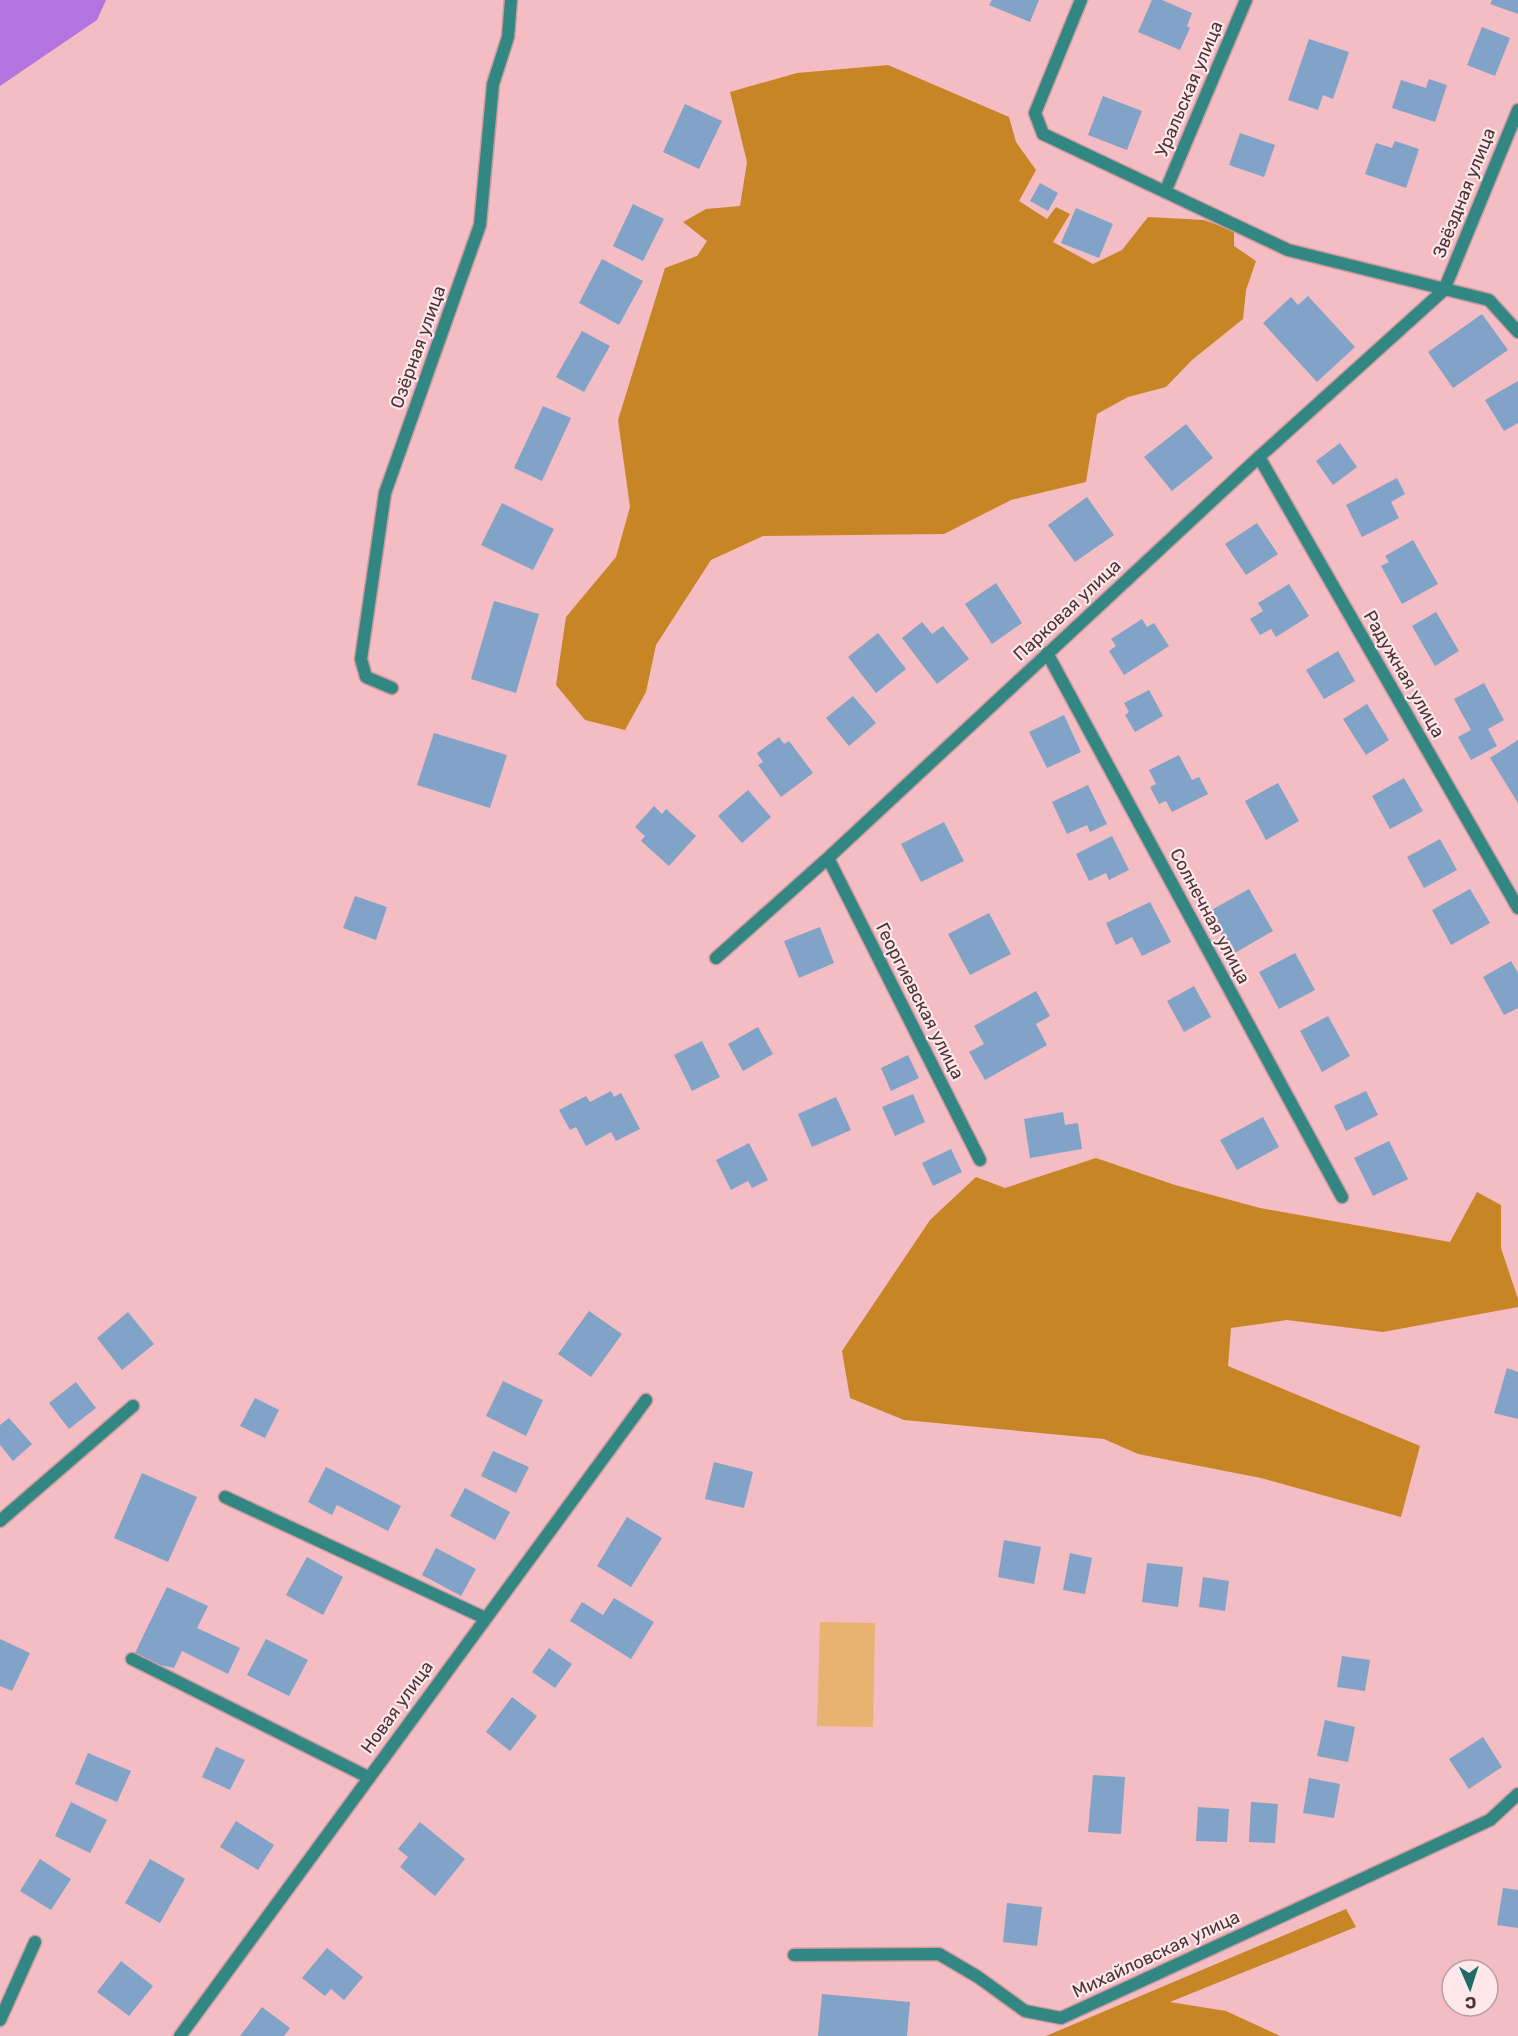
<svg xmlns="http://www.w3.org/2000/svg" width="1518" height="2036" font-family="Rubik,sans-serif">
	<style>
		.green { fill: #e8b271 }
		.forest { fill: #c88526 }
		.water { fill: #b474df }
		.building { fill: #81a3c7 }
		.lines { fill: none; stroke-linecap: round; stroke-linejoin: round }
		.street-casing { stroke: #cb9ba1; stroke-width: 15 }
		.street { stroke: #328783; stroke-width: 12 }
		.labels { text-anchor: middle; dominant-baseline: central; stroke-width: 4.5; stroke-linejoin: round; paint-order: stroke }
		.street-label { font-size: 18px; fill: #4b3437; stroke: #ffe7ea }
	</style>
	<rect width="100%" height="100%" fill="#f4bcc3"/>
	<path class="green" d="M820,1622l55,1 -2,104 -56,-1z"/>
	<path class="forest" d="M888,65l121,52 7,25 20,28 -17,31 28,18 9,-12 14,7 -17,28 40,22 29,-14 26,-33 56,3 30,11v15l22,15 -10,29 -3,29 -51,41 -26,27 -38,10 -31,17 -11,68 -75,18 -67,34 -181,2 -52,24 -55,85 -10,47 -21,38 -40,-10 -29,-35 10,-68 50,-60 14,-50 -12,-87 47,-152 32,-12 10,-15 -24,-19 23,-13 34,-3 7,-44 -17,-70 67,-19z
		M1096,1158l79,27 85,23 190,34 27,-50 24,13v43l17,51v8l-135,25 -96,-12 -56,8 -3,38 192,80 -19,71 -140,-39 -123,-24 -34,-15 -200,-19 -54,-22 -8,-47 88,-131 46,-43 29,11z
		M1346,1909l10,18 -186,75 56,9 54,25h-234z"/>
	<path class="water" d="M0,0h106l-9,20 -97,66z"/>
	<path class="building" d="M992,0h47l-9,22 -41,-17z
		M1152,0h10l30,13 -5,13 3,2 -10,22 -42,-18z
		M1492,0h26v14l-28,-10z
		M1482,27l28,11 -15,38 -28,-11z
		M1309,39l40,13 -16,47 -10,-4 -5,15 -30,-10z
		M1429,79l18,6 -12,37 -43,-14 9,-28 25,8z
		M1103,96l39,15 -15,39 -39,-15z
		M685,104l37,17 -23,48 -36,-17z
		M1240,133l35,12 -11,32 -35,-12z
		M1395,141l24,8 -13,39 -41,-14 11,-31 16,5z
		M1040,183l18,10 -10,18 -18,-10z
		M633,204l31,15 -21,42 -30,-15z
		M1076,208l37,16 -14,34 -38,-15z
		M602,259l41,22 -24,44 -40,-22z
		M1308,296l47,51 -38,35 -54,-59 28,-26 7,8z
		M1482,314l26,36 -55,38 -25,-36z
		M582,331l28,15 -26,46 -28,-15z
		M1518,381v42l-14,8 -19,-31z
		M543,406l28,12 -29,63 -28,-13z
		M1186,424l27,34 -41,33 -28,-34z
		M1340,443l17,24 -24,18 -17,-24z
		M1397,478l8,16 -14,8 8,16 -37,19 -16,-32z
		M1087,497l27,38 -39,27 -27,-37z
		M502,503l52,26 -21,41 -52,-25z
		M1257,523l21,31 -32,21 -21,-31z
		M1413,540l25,44 -36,20 -21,-38 8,-4 -4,-6z
		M996,583l26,40 -30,21 -27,-40z
		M1289,584l20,32 -33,21 -5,-8 -11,6 -10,-16 13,-8 -5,-8z
		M494,601l45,13 -23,79 -45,-14z
		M1436,612l23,39 -24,15 -23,-40z
		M1142,619l5,8 7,-4 15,23 -45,29 -15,-24 7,-5 -5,-7z
		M922,622l10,12 11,-8 26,33 -32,25 -35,-46z
		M878,633l28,36 -30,24 -28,-36z
		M1338,651l17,30 -31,18 -18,-29z
		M1484,683l20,37 -16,9 9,17 -26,14 -13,-23 13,-7 -17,-31z
		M1149,690l14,26 -28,16 -10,-17 4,-3 -5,-9z
		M853,696l23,27 -27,23 -23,-28z
		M1367,704l22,36 -23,15 -23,-36z
		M1064,715l17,37 -34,16 -18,-36z
		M434,733l73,22 -17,53 -73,-23z
		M779,737l5,7 5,-3 24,32 -32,24 -23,-32 5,-3 -6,-9z
		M1518,740v63l-28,-45z
		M1179,755l13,25 7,-3 9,17 -36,18 -6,-11 -7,3 -9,-17 6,-3 -7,-14z
		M1404,778l19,33 -33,18 -18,-33z
		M1278,783l21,38 -33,19 -21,-39z
		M1088,785l19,39 -17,8 -3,-7 -20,9 -15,-32z
		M748,790l23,27 -29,26 -24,-27z
		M654,806l8,8 4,-5 30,27 -27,30 -28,-25 4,-5 -10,-9z
		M944,822l20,39 -43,21 -20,-38z
		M1112,836l17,34 -20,10 -3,-7 -17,8 -13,-27z
		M1440,839l17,31 -33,18 -17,-31z
		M1249,889l24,42 -40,23 -25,-42z
		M1470,889l20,34 -39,22 -19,-35z
		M355,896l32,11 -11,33 -33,-12z
		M1150,902l21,40 -29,14 -10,-19 -16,8 -10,-22z
		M989,913l22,41 -41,21 -22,-41z
		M820,927l14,36 -35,15 -15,-37z
		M1295,953l20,37 -36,19 -20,-37z
		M1511,961l7,12v35l-14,7 -21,-38z
		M1194,986l17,31 -27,15 -17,-31z
		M1036,991l14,25 -14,8 11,21 -62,35 -16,-28 15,-8 -10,-18z
		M1328,1016l22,40 -28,16 -22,-41z
		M758,1027l15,27 -30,17 -15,-27z
		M702,1041l18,36 -28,14 -18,-36z
		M908,1055l11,23 -28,13 -10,-23z
		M611,1091l3,6 7,-4 19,36 -24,12 -5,-9 -25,14 -10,-19 -6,3 -11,-20 27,-14 4,6z
		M1366,1091l12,24 -32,16 -12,-25z
		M913,1094l12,28 -30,14 -13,-29z
		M836,1097l15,33 -39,17 -14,-33z
		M1063,1112l2,13 13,-2 4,26 -52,9 -6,-39z
		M1263,1117l16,30 -42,23 -17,-30z
		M1389,1141l19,38 -35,17 -19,-38z
		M749,1143l19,37 -16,8 -4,-7 -17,9 -15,-30z
		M951,1149l11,23 -29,14 -11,-23z
		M589,1311l33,23 -31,43 -33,-23z
		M128,1312l26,32 -32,26 -25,-32z
		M1507,1368l11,4v47l-24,-6z
		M503,1381l40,19 -17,36 -40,-20z
		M76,1382l20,26 -27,21 -20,-26z
		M255,1398l24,12 -14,28 -25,-12z
		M9,1418l23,26 -19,17 -13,-16v-20z
		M493,1451l36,16 -13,26 -35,-17z
		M714,1462l39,10 -9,36 -39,-9z
		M326,1467l75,39 -13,25 -51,-26 -5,10 -24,-13z
		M142,1473l55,24 -29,65 -54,-24z
		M465,1488l45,24 -15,28 -45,-24z
		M627,1517l35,21 -31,49 -34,-21z
		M1004,1540l37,7 -7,37 -36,-7z
		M436,1548l40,21 -15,27 -39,-21z
		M1070,1553l22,5 -7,36 -22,-4z
		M307,1557l36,20 -20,38 -37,-20z
		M1147,1563l36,4 -5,40 -36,-5z
		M1203,1577l26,4 -4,30 -26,-4z
		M167,1587l41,19 -11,22 43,20 -12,26 -46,-23 -8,17 -42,-9z
		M614,1598l40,24 -23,37 -61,-38 12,-19 21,13z
		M0,1639l30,14 -18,38 -12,-5z
		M266,1639l42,21 -19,36 -42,-21z
		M549,1648l23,16 -17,24 -23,-16z
		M1342,1656l28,4 -5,31 -28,-4z
		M512,1697l25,19 -27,35 -24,-19z
		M1325,1720l30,7 -7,35 -31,-6z
		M1483,1737l19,30 -33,22 -20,-30z
		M216,1747l29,13 -15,30 -28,-13z
		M88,1753l43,18 -14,31 -42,-18z
		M1093,1775l32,2 -4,57 -33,-2z
		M1309,1778l31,6 -6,34 -31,-5z
		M71,1802l36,18 -17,33 -35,-17z
		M1251,1802l27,2 -3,39 -26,-1z
		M1198,1807l31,2 -2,33 -31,-1z
		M236,1821l38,24 -16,25 -38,-23z
		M420,1822l45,37 -30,37 -35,-29 8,-10 -10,-8z
		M40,1859l31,20 -20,31 -31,-19z
		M150,1859l35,20 -25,44 -35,-20z
		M1503,1888l15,2v38l-21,-3z
		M1007,1903l35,4 -5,39 -34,-4z
		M327,1948l36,29 -19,23 -13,-11 -6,7 -23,-18z
		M121,1961l32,25 -24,30 -32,-24z
		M822,1994l88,8 -3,34h-89z
		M262,2007l28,21 -6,8h-44z"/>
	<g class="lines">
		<g class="street-casing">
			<path id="street" d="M1081,0l-46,113 8,21 245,116 201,50 29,32
				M1165,192l81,-192
				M1259,457l259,451
				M1047,653l295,544
				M392,688l-26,-11 -5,-18 24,-166 95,-268 13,-141 15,-47 3,-37
				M828,858l152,302
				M716,958l112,-100 431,-401 185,-167 74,-180
				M225,1497l260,121
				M0,1521l133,-115
				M132,1659l236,118
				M794,1955l145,-1 39,23 47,34 36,7 429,-198 28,-26
				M0,2020l35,-78
				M180,2036l466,-636"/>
		</g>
		<use href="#street" class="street"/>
	</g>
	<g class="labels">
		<g class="street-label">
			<text transform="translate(1189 89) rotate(-67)">Уральская улица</text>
			<text transform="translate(1464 193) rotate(-68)">Звёздная улица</text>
			<text transform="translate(418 347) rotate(-70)">Озёрная улица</text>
			<text transform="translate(1067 610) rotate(-43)">Парковая улица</text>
			<text transform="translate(1404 674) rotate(60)">Радужная улица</text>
			<text transform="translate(1210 916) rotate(62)">Солнечная улица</text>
			<text transform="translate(920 1001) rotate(63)">Георгиевская улица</text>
			<text transform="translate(397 1707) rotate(-54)">Новая улица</text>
			<text transform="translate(1156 1954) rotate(-25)">Михайловская улица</text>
		</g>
	</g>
	<g transform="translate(1470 1988) rotate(177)"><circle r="28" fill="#ffe7ea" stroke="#b79fa2" stroke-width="1.5"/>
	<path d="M0-4.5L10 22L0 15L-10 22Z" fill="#206b67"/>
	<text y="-9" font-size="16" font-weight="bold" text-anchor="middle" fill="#4b3437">С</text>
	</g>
</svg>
